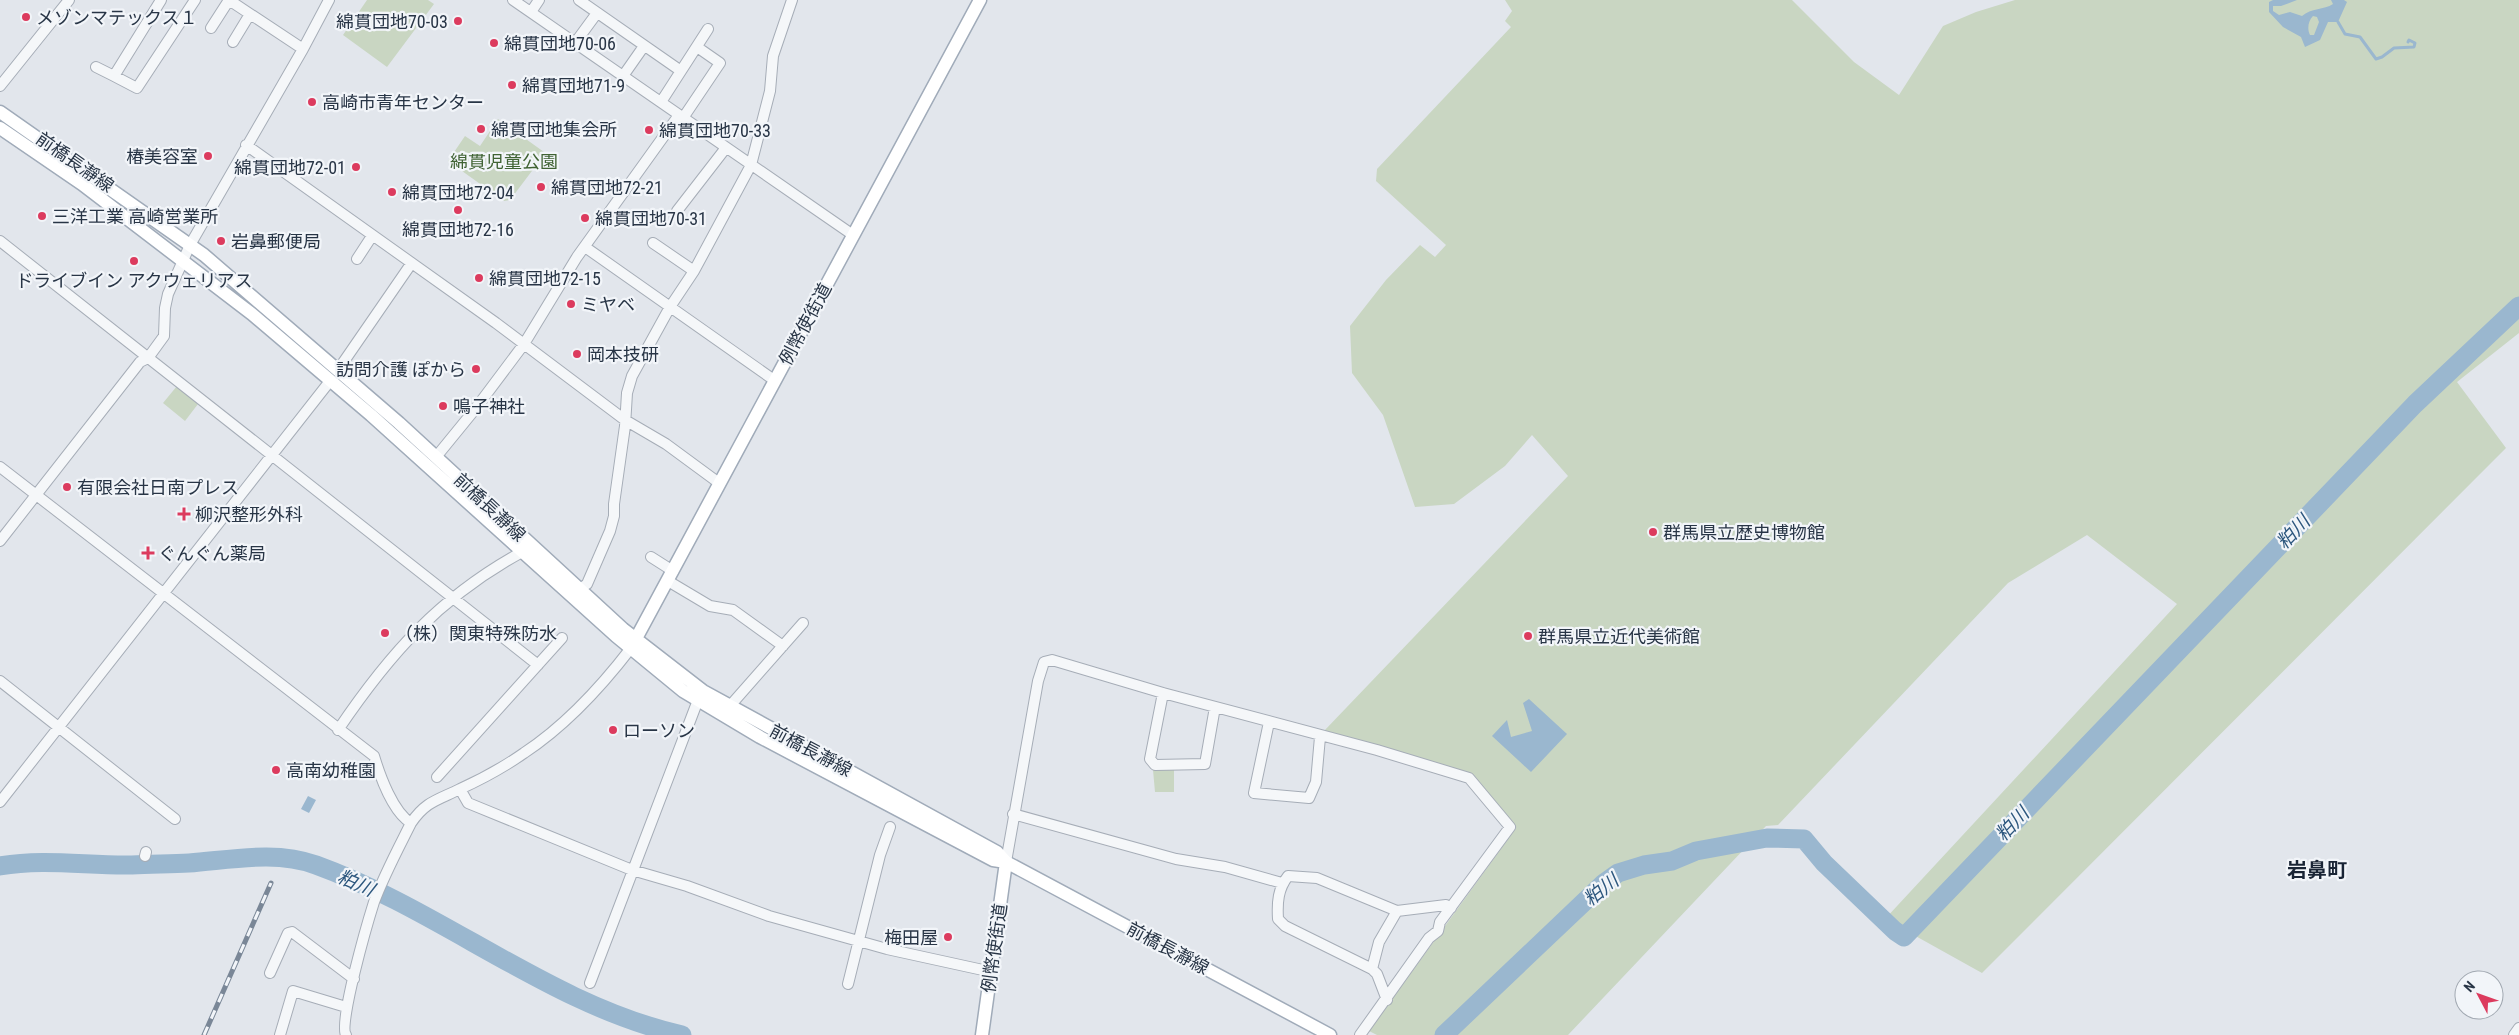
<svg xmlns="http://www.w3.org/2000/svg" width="2519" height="1035" font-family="'Roboto Condensed','Noto Sans JP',sans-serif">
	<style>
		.green { fill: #c9d6c2 }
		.water { fill: #9ab7cf; fill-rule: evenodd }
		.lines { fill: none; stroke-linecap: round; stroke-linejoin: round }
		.stream { stroke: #9ab7cf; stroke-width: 3 }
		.river { stroke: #9ab7cf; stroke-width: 19 }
		.minor-casing { stroke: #a6adb7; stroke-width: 12 }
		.major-casing { stroke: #a0abb9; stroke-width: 15 }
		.minor { stroke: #f5f7f9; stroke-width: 10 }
		.major { stroke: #fff; stroke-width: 12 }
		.rail-casing { stroke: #7a8797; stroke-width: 5 }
		.rail { stroke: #f2f5f9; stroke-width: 3; stroke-dasharray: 9; stroke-linecap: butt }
		.poi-dot { fill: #dc3b5e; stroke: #f2f5f9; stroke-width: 2 }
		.labels { text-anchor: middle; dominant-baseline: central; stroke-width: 4.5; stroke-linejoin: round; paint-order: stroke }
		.poi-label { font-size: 18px; fill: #283546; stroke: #f2f5f9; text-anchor: start }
		.park-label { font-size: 18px; fill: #406334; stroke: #f2f5f9 }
		.street-label { font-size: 18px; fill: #283546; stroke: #f2f5f9 }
		.water-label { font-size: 19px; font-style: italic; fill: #2d577e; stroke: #f2f5f9 }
		.quarter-label { font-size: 20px; font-weight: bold; fill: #1a2536; stroke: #f2f5f9 }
	</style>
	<rect width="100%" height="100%" fill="#e2e6ec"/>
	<path class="green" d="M367,0h61l6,4 -47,63 -44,-32z
		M1505,0h287l62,62 45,33 44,-69 33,-14 39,-12h504v333l-62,49 49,66 -524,525 -97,-54 292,-315 -90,-69 -79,48 -230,242 -12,1 -198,209h-191l-8,-4 147,-203 -45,-54 -147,-43 244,-255 -36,-41 -27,31 -51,38 -39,3 -32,-92 -31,-42 -2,-47 36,-46 34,-35 15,12 11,-12 -70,-64 1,-12 134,-142 -6,-6 7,-10z
		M498,119l46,33v3l-34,45 -6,1 -56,-40 17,-25 15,10z
		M177,386l21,18 -13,17 -22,-18z
		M1174,769v23h-19l-2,-22z"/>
	<path class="water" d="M2273,0h24l-16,6h-8v5l6,4 11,-3 12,4c9,-8 22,-6 31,-12l-2,-4h13l3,2 -9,20h-10l-8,18 -15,7 -4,-10 -18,-10 -14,-15v-10zM2313,16l4,1 2,5 -5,13h-4c-3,-6 -2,-14 3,-19z
		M1529,699l38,35 -36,38 -39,-36 15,-16 4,17 21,-6 -9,-28z
		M308,796l8,4 -7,13 -8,-4z"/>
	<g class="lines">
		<path class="stream" d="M2338,22l7,12 15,3 16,22 6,-2 12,-9 20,-1 1,-4 -6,-3 -1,2"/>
		<path class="river" d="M0,866c44,-8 88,0 132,-1 19,-1 38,-1 57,-2 41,-3 87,-13 127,2 127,46 234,140 366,170
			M1444,1035l160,-152 14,-10 26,-8 28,-4 24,-10 71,-13 37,1 20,24 71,68 9,6 511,-533 104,-98"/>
		<g class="minor-casing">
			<path id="minor" d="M229,0l74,49
				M513,0l340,235
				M579,0l102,71
				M531,12l8,-12
				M211,28l18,-28
				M233,42l17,-28
				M575,43l22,-30
				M96,67l18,9 47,-76
				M114,76l23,12 58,-88
				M623,76l21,-30
				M0,86l69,-86
				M661,102l47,-73
				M683,118l37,-55 -23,-16
				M246,145l250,178 129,97 41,24 53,39
				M677,211l48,-62
				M0,241l538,424
				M653,243l41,28
				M585,247l189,133
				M357,259l15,-23
				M338,370l73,-106
				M436,457l40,-49 48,-64 53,-87 102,-142
				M0,467l374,289c6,20 19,56 37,67
				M0,541l140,-179 8,-4 16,-22 1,-28 3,-14 22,-49 113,-196 26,-49
				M651,557l22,14
				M668,581l42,25 23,4 50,36
				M580,589l7,-5 23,-53 4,-15v-12l11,-78 2,-33 5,-17 38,-69 24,-36 57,-106 19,-74 3,-35 19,-56
				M0,681l175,138
				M1163,693l-13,66 5,6 50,-1 10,-57
				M729,707l74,-84
				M1269,722l-15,71 55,5 7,-16 4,-45
				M338,730c52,-77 102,-133 184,-178
				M437,777l125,-139
				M460,789l8,14 164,67 55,16 82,30 118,33 105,23
				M0,802l330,-421
				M1013,814l163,45 49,8 57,16
				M145,856l1,-4
				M1006,862l32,-181 6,-19 8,-2 111,33 214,57 92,28 41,49 -70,95 -2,9 -9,7 -69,97
				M1372,969l7,-27 18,-31
				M270,973l18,-40 4,-1 62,47
				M590,983l108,-283
				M848,984l32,-129 10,-28
				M1387,1000l-10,-26 -5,-5 -87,-43 -7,-7c-1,-17 0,-30 10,-43l29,2 80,33 49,-6 5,3
				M280,1035l13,-44 53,16
				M346,1035c-8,-11 22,-114 28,-133 10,-27 24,-53 37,-79 15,-22 27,-23 49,-34 22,-10 44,-22 64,-36 41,-27 77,-66 107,-105
				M2514,1035l5,-7"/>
		</g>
		<g class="major-casing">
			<path id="major" d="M0,112l204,143 195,168 224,206 80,62 294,161 9,10 -13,-2 -233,-123 -77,-46 -67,-55 -245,-221 -119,-101 -170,-130 -82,-56
				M632,646l348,-646
				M982,1035l24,-173 324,173"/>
		</g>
		<use href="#minor" class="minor"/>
		<use href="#major" class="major"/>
		<g class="rail-casing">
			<path id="rail" d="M204,1035l67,-152"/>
		</g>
		<use href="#rail" class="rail"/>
	</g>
	<g class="poi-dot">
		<circle cx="26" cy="17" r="5"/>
		<circle cx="458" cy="21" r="5"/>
		<circle cx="494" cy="43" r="5"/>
		<circle cx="512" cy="85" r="5"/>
		<circle cx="312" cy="102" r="5"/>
		<circle cx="481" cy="129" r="5"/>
		<circle cx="649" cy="130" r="5"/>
		<circle cx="208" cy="156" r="5"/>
		<circle cx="356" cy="167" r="5"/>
		<circle cx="541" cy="187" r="5"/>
		<circle cx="392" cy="192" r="5"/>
		<circle cx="458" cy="210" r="5"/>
		<circle cx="42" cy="216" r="5"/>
		<circle cx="585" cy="218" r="5"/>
		<circle cx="221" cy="241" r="5"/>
		<circle cx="134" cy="261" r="5"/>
		<circle cx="479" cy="278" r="5"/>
		<circle cx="571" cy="304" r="5"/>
		<circle cx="577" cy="354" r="5"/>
		<circle cx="476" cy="369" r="5"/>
		<circle cx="443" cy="406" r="5"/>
		<circle cx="67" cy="487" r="5"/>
		<path d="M181.5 506.5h5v5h5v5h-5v5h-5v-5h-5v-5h5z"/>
		<circle cx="1653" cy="532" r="5"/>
		<path d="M145.5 545.5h5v5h5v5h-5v5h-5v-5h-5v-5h5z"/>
		<circle cx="385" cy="633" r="5"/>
		<circle cx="1528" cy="636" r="5"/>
		<circle cx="613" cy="730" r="5"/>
		<circle cx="276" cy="770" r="5"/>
		<circle cx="948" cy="937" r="5"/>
	</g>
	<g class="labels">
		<g class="poi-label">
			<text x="36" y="17">メゾンマテックス１</text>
			<text x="448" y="21" text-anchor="end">綿貫団地70-03</text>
			<text x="504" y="43">綿貫団地70-06</text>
			<text x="522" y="85">綿貫団地71-9</text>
			<text x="322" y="102">高崎市青年センター</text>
			<text x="491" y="129">綿貫団地集会所</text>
			<text x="659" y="130">綿貫団地70-33</text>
			<text x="198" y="156" text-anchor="end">椿美容室</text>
			<text x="346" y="167" text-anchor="end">綿貫団地72-01</text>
			<text x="551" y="187">綿貫団地72-21</text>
			<text x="402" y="192">綿貫団地72-04</text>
			<text x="52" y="216">三洋工業 高崎営業所</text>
			<text x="595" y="218">綿貫団地70-31</text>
			<text x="458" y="229" text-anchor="middle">綿貫団地72-16</text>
			<text x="231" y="241">岩鼻郵便局</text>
			<text x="489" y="278">綿貫団地72-15</text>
			<text x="134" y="280" text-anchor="middle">ドライブイン アクウェリアス</text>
			<text x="581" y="304">ミヤベ</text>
			<text x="587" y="354">岡本技研</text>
			<text x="466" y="369" text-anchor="end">訪問介護 ぽから</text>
			<text x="453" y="406">鳴子神社</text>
			<text x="77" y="487">有限会社日南プレス</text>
			<text x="195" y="514">柳沢整形外科</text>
			<text x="1663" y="532">群馬県立歴史博物館</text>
			<text x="158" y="553">ぐんぐん薬局</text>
			<text x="395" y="633">（株）関東特殊防水</text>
			<text x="1538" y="636">群馬県立近代美術館</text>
			<text x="623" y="730">ローソン</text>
			<text x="286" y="770">高南幼稚園</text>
			<text x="938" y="937" text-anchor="end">梅田屋</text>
		</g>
		<g class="park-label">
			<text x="504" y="161">綿貫児童公園</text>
		</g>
		<g class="street-label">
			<text transform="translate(75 162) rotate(35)">前橋長瀞線</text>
			<text transform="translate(805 324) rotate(-62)">例幣使街道</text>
			<text transform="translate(490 507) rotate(43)">前橋長瀞線</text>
			<text transform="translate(811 750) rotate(28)">前橋長瀞線</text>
			<text transform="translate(994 948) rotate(-82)">例幣使街道</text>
			<text transform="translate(1168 948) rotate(28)">前橋長瀞線</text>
		</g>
		<g class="water-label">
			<text transform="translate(2293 532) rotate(-46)">粕川</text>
			<text transform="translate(2012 824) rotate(-46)">粕川</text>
			<text transform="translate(356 883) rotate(24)">粕川</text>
			<text transform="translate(1601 890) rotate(-38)">粕川</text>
		</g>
		<g class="quarter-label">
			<text x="2317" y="870">岩鼻町</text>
		</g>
	</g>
	<g transform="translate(2479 995) rotate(311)"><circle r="24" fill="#f2f5f9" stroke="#a1a8b1"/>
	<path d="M0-4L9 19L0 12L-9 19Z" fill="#dc3b5e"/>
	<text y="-8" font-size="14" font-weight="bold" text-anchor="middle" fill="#283546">N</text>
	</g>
</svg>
